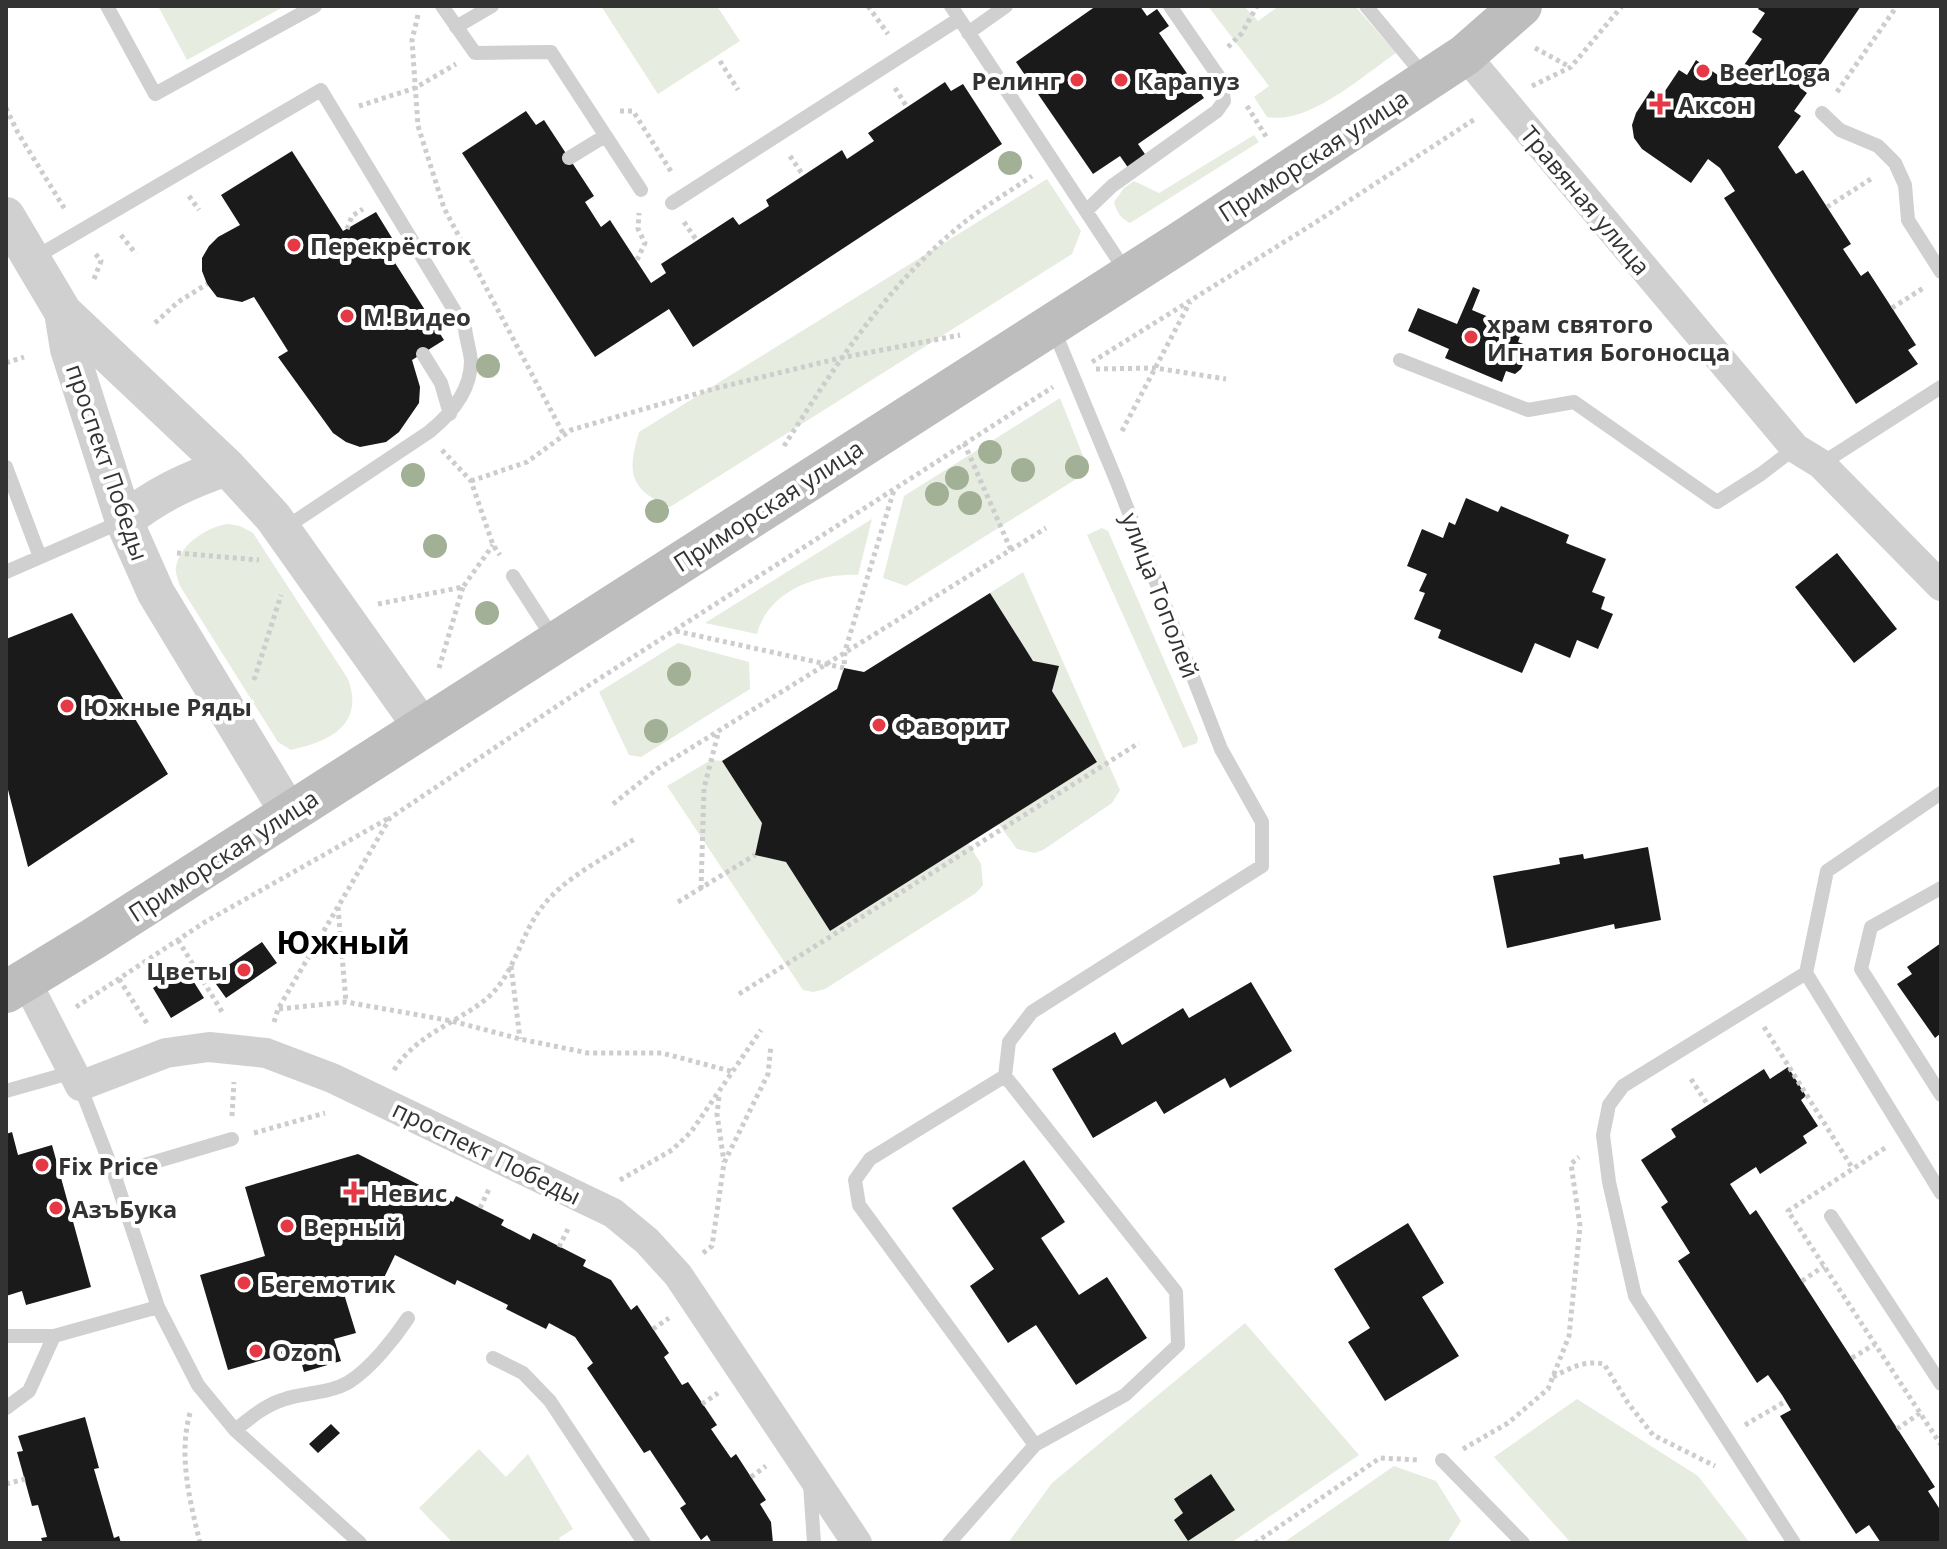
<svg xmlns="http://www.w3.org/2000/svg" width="1947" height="1549" font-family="'Open Sans',sans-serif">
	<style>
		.green { fill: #e6ecdf }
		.building { fill: #1a1a1a }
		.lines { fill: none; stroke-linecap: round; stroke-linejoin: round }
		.path { stroke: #cdcdcd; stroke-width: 5; stroke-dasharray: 4 4; stroke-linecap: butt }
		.service { stroke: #d0d0d0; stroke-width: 14 }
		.minor { stroke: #d0d0d0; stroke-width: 30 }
		.tertiary { stroke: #d0d0d0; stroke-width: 38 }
		.secondary { stroke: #bdbdbd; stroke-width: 42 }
		.tree { fill: #a2b095 }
		.poi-dot { fill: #e63946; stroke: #fff; stroke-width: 3 }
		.labels { text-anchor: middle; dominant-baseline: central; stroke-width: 8; stroke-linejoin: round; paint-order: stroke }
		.poi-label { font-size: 24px; font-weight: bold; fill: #333; stroke: #fff; text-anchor: start }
		.street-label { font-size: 24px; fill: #333; stroke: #fff }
		.district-label { font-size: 32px; font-weight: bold; fill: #000; stroke: #fff }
	</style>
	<rect width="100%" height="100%" fill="#fff"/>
	<path class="green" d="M158,6h127l-98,54z
		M601,6h116l23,35 -82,53z
		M1208,6h36l14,15 21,-15h76l41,47c-34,23 -87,72 -129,64l-13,-20 15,-11z
		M1254,135l5,7 -129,81c-10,-5 -13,-11 -16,-21l10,-14 10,-7 25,12z
		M1047,179l34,52 -9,23 -402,253c-41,-18 -43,-34 -31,-75z
		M1060,398l29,73 -183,115 -23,-8 21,-82z
		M872,519l-14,56c-40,-2 -90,16 -101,59l-52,-11z
		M229,524l11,2 13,7 95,146c17,46 -19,63 -57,71l-13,-8 -98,-156c-2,-6 -5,-14 -4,-19 4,-23 32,-41 53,-43z
		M1102,528l6,3 90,207 -1,5 -14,5 -96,-213z
		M1023,572l97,218 -8,13 -69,47 -9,3 -17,-4 -19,-26 99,-61 -45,-71 7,-25 -26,-5 -43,-68z
		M678,643l71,19 1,27 -109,68 -12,-2 -30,-63z
		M711,760l11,1 40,62 -7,32 31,7 44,69 138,-88 13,21 2,21 -7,8 -151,96 -12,3 -10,-2 -136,-204z
		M1245,1323l114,132 -128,88h-223l44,-60z
		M1577,1399l121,77 52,67h-179l-77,-86z
		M479,1449l27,28 22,-23 45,75 -14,9 2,5h-108l-34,-35z
		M1394,1466l42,15 25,40 -14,22h-164z"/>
	<path class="building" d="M1096,6h44l7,10 10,-7 12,17 -10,7 45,65 -66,46 9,13 -18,12 -9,-13 -27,18 -77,-112z
		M1760,6h101l-58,84 4,3 -13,18 7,5 -23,31 18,27 7,-4 48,74 -8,5 18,27 7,-5 48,74 -8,5 10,14 -62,40 -132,-206 11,-7 -15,-23 -12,-9 -17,24 -49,-34 -8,-11 -2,-13 4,-12 15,-23 10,7 18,-27 8,5 9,-15 35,24 31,-45 -10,-7 13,-19 -7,-4z
		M945,82l6,9 12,-7 39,60 -309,203 -24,-38 -74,48 -133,-204 64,-42 10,14 8,-5 50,76 -9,6 16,25 9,-7 41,63 15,-10 -5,-9 72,-47 6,8 30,-19 -3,-6 76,-50 5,9 27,-18 -6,-8z
		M292,151l51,80 33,-19 16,26 -9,6 61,96 -32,20 8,27 -1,16 -20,29 -13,10 -26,5 -14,-5 -13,-9 -55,-76 10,-6 -34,-54 -12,5 -25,-5 -10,-13 -5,-13v-13l7,-12 9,-9 22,-12 -19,-30z
		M1473,287l7,3 -8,20 50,21 -4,11 8,3 2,9 -7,15 -6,5 -9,-3 -4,11 -57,-24 4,-9 -41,-18 10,-23 39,16z
		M1466,498l32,14 3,-6 68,29 -3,8 40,16 -14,33 13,5 -4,12 12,5 -15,35 -21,-9 -7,18 -35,-15 -13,30 -84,-35 3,-8 -27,-11 11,-26 -6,-2 8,-17 -20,-8 15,-37 21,9 6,-16 6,3z
		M1837,553l60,76 -43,34 -59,-76z
		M990,593l43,68 26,5 -7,25 45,71 -267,169 -44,-69 -31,-7 7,-32 -40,-62 115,-72 7,-21 20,4z
		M72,613l96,161 -140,93 -22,-85v-143z
		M1648,847l13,73 -46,9 -1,-5 -107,24 -14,-72 67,-12 -1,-6 24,-4 1,5z
		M262,942l15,21 -51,35 -15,-21z
		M1941,943v90l-6,5 -38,-54 15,-10 -5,-7z
		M185,968l19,30 -33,20 -18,-30z
		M1251,982l41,69 -62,37 -5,-10 -61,36 -8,-13 -63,37 -41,-69 63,-37 7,13 61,-37 6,10z
		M1788,1067l18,29 -5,4 17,26 -15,10 4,7 -47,31 -4,-7 -26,17 20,31 6,-5 179,277 -7,4 13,20v32h-60l-12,-18 -13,9 -76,-118 11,-6 -9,-15 -14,-20 -11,8 -79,-122 12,-8 -29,-46 7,-5 -27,-42 35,-23 -5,-8 93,-60 6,10z
		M12,1132l6,23 34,-10 39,142 -65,18 -4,-14 -16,5v-162z
		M358,1154l95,48 3,-6 48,24 -3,5 29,15 3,-7 53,27 -3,6 28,14 20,30 6,-5 32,48 -5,4 18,28 6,-3 29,43 -6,4 20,29 5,-4 30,46 -6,4 11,18 2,21h-61l-5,-8 -6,5 -21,-32 6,-4 -36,-54 -6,3 -57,-85 6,-5 -18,-26 -26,-14 -3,6 -40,-20 2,-4 -51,-25 -2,5 -60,-30 -14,29 -37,10 12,39 -22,6 7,22 -37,11 -6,-22 -70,20 -28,-95 65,-19 -20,-69z
		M1024,1160l41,62 -24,16 38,57 28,-18 40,61 -71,47 -40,-60 -28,18 -38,-57 24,-17 -42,-61z
		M1408,1223l36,60 -22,14 37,59 -74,45 -37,-59 22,-14 -36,-59z
		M85,1417l14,51 -5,1 20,69 5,-2 2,7h-78l-2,-5 6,-1 -9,-32 -6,1 -15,-54 6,-1 -5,-15z
		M331,1424l9,9 -22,20 -9,-9z
		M1211,1474l24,36 -47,31 -14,-21 9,-7 -9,-14z"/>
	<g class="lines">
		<path class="path" d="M868,6l20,28
			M418,15l-6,25 6,86 26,82 120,227
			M1228,47l14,-14 15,-27
			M1535,48l35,19
			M720,61l18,29
			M1532,86l39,-19 51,-61
			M895,88l12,19
			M1837,92l60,-86
			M359,106l56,-18 41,-24
			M1247,106l20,32
			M6,108l12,25 48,78
			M620,111h13l39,62
			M790,156l13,19
			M189,196l10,14
			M1827,207l47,-30
			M684,222l13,19
			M347,229l5,-13 11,-7
			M121,235l15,19
			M637,260l8,-17 -7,-14 1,-16
			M94,279l7,-18 -7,-9
			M1892,308l33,-21
			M155,323l23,-21 29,-18
			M1092,362l221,-138 162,-105
			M6,363l18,-6
			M1096,369l59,-1 71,11
			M1122,431l68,-129
			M964,443l47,107
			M784,446c51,-80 102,-160 177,-221 22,-18 48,-33 71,-49
			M442,450l29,31 22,64 7,10
			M471,481l56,-19 44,-32 142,-41 127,-31 120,-23
			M177,553l82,7
			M378,604l85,-17 30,-42
			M676,631l168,37 1,-17 49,-161
			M439,668l24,-81
			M254,680l27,-85
			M613,804l44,-35 389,-241
			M701,889l3,-101 15,-58
			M678,902l77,-47
			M338,907l8,95
			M178,940l46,75
			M511,966l9,73
			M119,979l29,46
			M739,994l400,-251
			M76,1007l129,-85 184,-104
			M279,1009l67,-7 106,19 68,18 68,14h74l72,19
			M274,1022l4,-13 112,-191 173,-116 490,-315
			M1764,1027l89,142
			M394,1070c22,-35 60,-46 91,-70 29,-23 35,-65 57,-93 23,-30 63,-49 94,-69
			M1691,1079l17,26
			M719,1097l-2,17 7,48
			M232,1116l2,-34
			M254,1133l71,-20
			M1885,1148l-97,63 153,234
			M620,1180l52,-30 19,-18 70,-102
			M480,1208l10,-21
			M559,1247l9,-18
			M703,1253l9,-7 12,-83 44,-89 3,-29
			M1802,1281l22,-15
			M653,1329l16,-11
			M1852,1358l23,-14
			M1553,1377c17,-9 32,-17 51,-13l24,39 25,32 62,31
			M702,1404l16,-11
			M190,1413c-12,43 0,88 10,130
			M1745,1425l41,-24
			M1897,1429l23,-16
			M1463,1449l45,-26 40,-34 21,-53 11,-110 -9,-62 8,-7
			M751,1477l15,-11
			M6,1484l19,-5
			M1255,1543l125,-85 40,2"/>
		<path class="service" d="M107,6l48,88 160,-88
			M442,6l33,47 76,-1 90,138
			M951,6l175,266
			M1366,6l59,71
			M456,27l36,-21
			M968,33l38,-27
			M1822,113l18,17 38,16 17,17 10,22 3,35 33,52
			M569,158l36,-22
			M672,203l287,-184
			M1087,210l25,-24 105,-75 7,-10 -3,-21 -51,-74
			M34,258l287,-168 144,238c1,11 5,22 6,33 0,30 -21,54 -42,71l-144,96
			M423,354l18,29 9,31
			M1400,360l128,50 46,-8 143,100 44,-28 34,-26
			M1821,464l120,-77
			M6,467l34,90
			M6,572l117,-51
			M513,576l40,62
			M1941,793l-114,78 -21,102 135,220
			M1941,888l-70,39 -10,42 80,126
			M1005,1076l-135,83 -15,21 4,25 176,240
			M80,1086l34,88 44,133 40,78 37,45 125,113
			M6,1091l67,-19
			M114,1174l118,-35
			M1831,1216l110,168
			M6,1336h48l104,-29
			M493,1358l30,15 27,28 94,142
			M6,1408l23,-17 25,-55
			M235,1430c15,-12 29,-24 47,-30 22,-8 47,-6 67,-18 22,-14 45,-43 59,-64
			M1442,1460l81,83
			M810,1484l4,59
			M949,1543l86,-98 90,-50 53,-50 -2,-53 -171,-216 4,-34 23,-30 230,-146v-44l-41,-73 -104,-267 -64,-154
			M1794,1543l-159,-247 -26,-114 -6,-47 6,-30 14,-19 183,-113"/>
		<path class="minor" d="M1465,55l330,393 26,16 120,122
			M26,981l54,105 86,-33 43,-6 57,6 66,25 281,135 34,28 31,34 179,268"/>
		<path class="tertiary" d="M6,216l57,96 164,155 46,50 149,210
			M63,312l6,37 55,172 32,72 133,220
			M124,521c32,-26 64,-41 103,-54"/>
		<path class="secondary" d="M6,992l87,-53 1088,-697 284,-187 56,-49"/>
	</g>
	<g class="tree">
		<circle cx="1010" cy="163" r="12"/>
		<circle cx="488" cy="366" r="12"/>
		<circle cx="990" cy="452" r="12"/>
		<circle cx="1077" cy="467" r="12"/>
		<circle cx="1023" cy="470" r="12"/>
		<circle cx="413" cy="475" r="12"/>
		<circle cx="957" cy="478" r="12"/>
		<circle cx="937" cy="494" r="12"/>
		<circle cx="970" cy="503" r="12"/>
		<circle cx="657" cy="511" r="12"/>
		<circle cx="435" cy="546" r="12"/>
		<circle cx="487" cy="613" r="12"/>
		<circle cx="679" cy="674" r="12"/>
		<circle cx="656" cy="731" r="12"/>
	</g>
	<g class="poi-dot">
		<circle cx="1703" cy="71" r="8"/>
		<circle cx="1077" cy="80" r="8"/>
		<circle cx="1121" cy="80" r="8"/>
		<path d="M1656 92h8v8h8v8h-8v8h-8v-8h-8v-8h8z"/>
		<circle cx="294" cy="245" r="8"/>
		<circle cx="347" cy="316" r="8"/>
		<circle cx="1471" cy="337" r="8"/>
		<circle cx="67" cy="706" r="8"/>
		<circle cx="879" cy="725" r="8"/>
		<circle cx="244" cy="970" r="8"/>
		<circle cx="42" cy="1165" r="8"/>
		<path d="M350 1180h8v8h8v8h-8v8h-8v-8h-8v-8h8z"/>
		<circle cx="56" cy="1208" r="8"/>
		<circle cx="287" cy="1226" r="8"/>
		<circle cx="244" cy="1283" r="8"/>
		<circle cx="256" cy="1351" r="8"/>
	</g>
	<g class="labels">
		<g class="poi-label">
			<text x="1719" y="71">BeerLoga</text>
			<text x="1061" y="80" text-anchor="end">Релинг</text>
			<text x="1137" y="80">Карапуз</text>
			<text x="1678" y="104">Аксон</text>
			<text x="310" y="245">Перекрёсток</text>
			<text x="363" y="316">М.Видео</text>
			<text x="1487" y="323">храм святого<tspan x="1487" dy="28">Игнатия Богоносца</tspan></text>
			<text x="83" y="706">Южные Ряды</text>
			<text x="895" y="725">Фаворит</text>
			<text x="228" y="970" text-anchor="end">Цветы</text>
			<text x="58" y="1165">Fix Price</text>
			<text x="370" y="1192">Невис</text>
			<text x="72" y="1208">АзъБука</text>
			<text x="303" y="1226">Верный</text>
			<text x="260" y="1283">Бегемотик</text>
			<text x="272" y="1351">Ozon</text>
		</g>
		<g class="street-label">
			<text transform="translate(1313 155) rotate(-33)">Приморская улица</text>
			<text transform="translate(1586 200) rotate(50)">Травяная улица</text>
			<text transform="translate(108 462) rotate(71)">проспект Победы</text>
			<text transform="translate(768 505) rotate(-33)">Приморская улица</text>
			<text transform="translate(1161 595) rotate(69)">улица Тополей</text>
			<text transform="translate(223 855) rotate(-33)">Приморская улица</text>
			<text transform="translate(487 1152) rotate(26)">проспект Победы</text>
		</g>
		<g class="district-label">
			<text x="343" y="941">Южный</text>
		</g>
	</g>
	<rect width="1947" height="1549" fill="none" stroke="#333333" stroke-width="16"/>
</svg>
